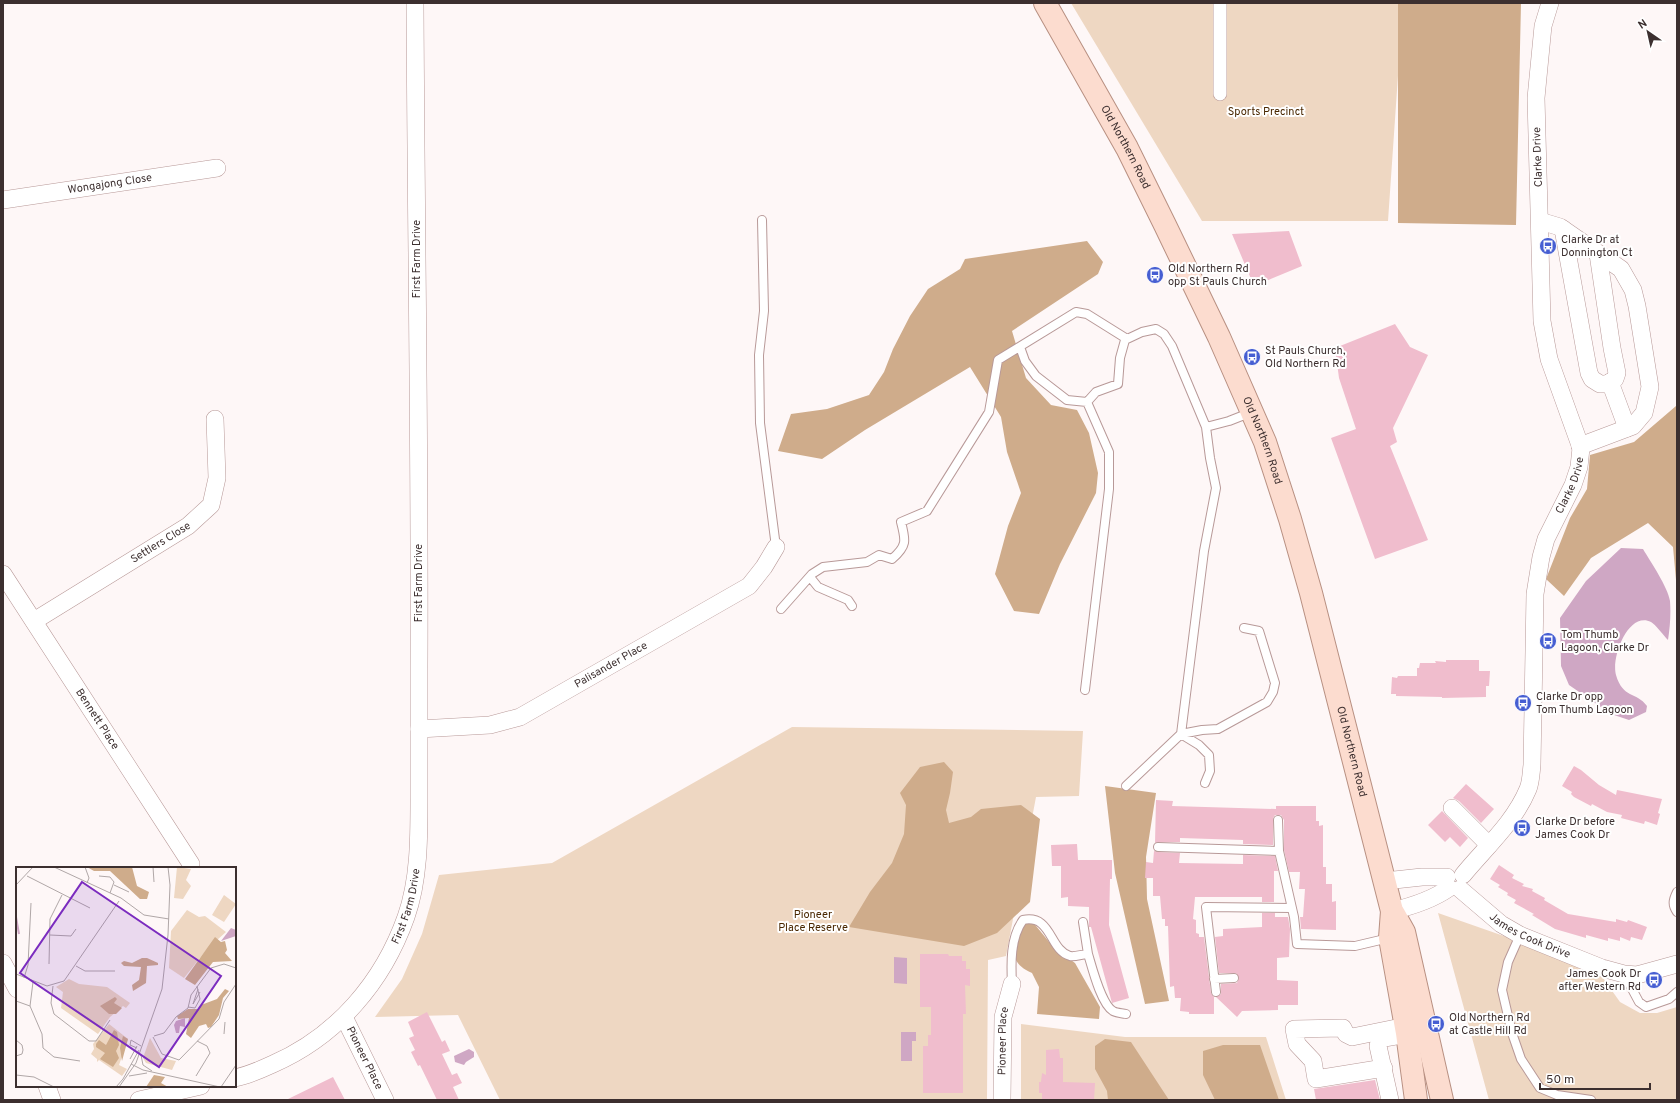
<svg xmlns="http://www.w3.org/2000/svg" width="1680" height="1103" font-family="Overpass,sans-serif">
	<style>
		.green { fill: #eed7c2 }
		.forest { fill: #cfac8b }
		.water { fill: #cfa7c4 }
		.building { fill: #f0bdcd }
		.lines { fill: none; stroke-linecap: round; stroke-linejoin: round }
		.service-casing { stroke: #b89998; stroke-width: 10 }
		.pedestrian-casing { stroke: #b89998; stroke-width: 14 }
		.minor-casing { stroke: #b89998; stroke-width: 18 }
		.primary-casing { stroke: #b89082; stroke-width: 24 }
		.service { stroke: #fff; stroke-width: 8 }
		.pedestrian { stroke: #fff; stroke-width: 13 }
		.minor { stroke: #fff; stroke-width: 17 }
		.primary { stroke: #fcdccf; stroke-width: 22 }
		.labels { text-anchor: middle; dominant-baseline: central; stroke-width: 4; stroke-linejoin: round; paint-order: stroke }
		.park-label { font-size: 11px; fill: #492700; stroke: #fff }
		.street-label { font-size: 11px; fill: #3c2f2f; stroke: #fff }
		.poi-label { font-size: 11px; fill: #3c2f2f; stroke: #fff; text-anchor: start }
		.inset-river { fill: none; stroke: #cfa7c4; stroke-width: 2 }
		.inset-road { fill: none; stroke: #b0a7a7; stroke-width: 1 }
		.view { fill: #7b2cbf; fill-opacity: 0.15; stroke: #7b2cbf; stroke-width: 2 }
		.inset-edge { fill: none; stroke: #3c2f2f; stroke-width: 2 }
	</style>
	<rect width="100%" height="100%" fill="#fef7f7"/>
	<path class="green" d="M1071,3h332l-15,218h-186z
		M792,727l291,4 -4,65 -43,1 -30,159 -18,4 -1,140h-487l-42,-85 -83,2 27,-38 20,-45 17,-59 113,-12z
		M1438,913l134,47 31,18 17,24 20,11h17l20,-6v93h-188z
		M1021,1024l104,13h141l20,63h-265z"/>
	<path class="forest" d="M1398,3h123l-5,222 -118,-2z
		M1087,241l16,21 -5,12 -86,57 14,47 25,27 26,5 12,23 9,40 -2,20 -36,71 -21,50 -25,-3 -19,-37 13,-48 13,-33 -14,-41 -6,-35 -31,-50 -105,63 -43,29 -44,-8 13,-37 36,-5 42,-14 15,-23 9,-23 17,-33 18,-27 32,-20 5,-10z
		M1677,355v236l-4,-44 -25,-24 -57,35 -27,38 -18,-17 24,-61 17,-29 3,-34 44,-13 42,-36z
		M944,762l9,10 -3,21 -4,17 3,13 22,-6 10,-8 40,-4 19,14 -10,83 -33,31 -33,13 -115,-19 21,-35 22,-29 12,-29 2,-29 -6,-12 20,-26z
		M1105,786l51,7 -10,64 1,42 22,102 -24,3 -30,-131z
		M1032,921l22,27 21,15 25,44 -1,12 -62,-5 2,-27 -7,-14c-23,-10 -18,-22 -17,-43l11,-8z
		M1105,1039l26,3 38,58h-61l-1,-9 -12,-22v-23z
		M1223,1045h37l19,55h-64l-12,-25v-24z"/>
	<path class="water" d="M1621,548l22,1c7,12 25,38 27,52 1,13 0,26 -2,39 -4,-4 -13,-16 -17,-18 -23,-11 -40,36 -35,53 7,24 20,16 31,31l-1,6 -17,8 -18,-6 -42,-29 -8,-19 -1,-48 26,-37z
		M894,957l13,1v26l-13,-1z
		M901,1032h15v9h-4v20h-11z
		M469,1049l5,3v5l-8,5 -2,3 -9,-3 -1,-6z"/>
	<path class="building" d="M1289,231l13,35 -48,20 -22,-52z
		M1395,324l15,23 18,8 -35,73 4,14 -7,4 38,94 -53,19 -44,-121 25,-9 -17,-51 -4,-30z
		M1446,660h33v11h11l-1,15h-3v11l-44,1v-1l-46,-1v-2h-5l1,-17 5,1 1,-2h19v-8h2l1,-5h16l-1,-2 11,1z
		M1574,766l7,4 18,15 17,10 1,-5 45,9 -4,14 2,1 -3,11 -12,-4 -1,3 -23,-6 1,-3 -15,-3 -15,-8 -1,2 -17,-9 -3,-3 1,-2 -10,-6z
		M1466,784l28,25 -13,14 -22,-22 -6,-3z
		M1156,800l17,1 -1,5 104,3v-3h40v15h3v5l4,-1v42h3v17h6v18l4,-1v29l-35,-1 -1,-12h3l2,-28h-6l1,-17h-11l-5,-22v-30l-3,-5h-6l-2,3v27l-30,-1v-4l-63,-2v4h-22l-3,1z
		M1442,811l26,27 -8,9 -10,-10 -5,5 -17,-17z
		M1077,844l1,16h34v19h-2l-1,46 20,73 -17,5 -21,-76h-2v-20l-21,-1v-9l-7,1v-32h-9l-1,-21z
		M1154,851l4,1 22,1 -1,10 64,1v-9l32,1 3,15h-4v31h-12v-5h-67l-2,22 3,1v13l3,1v3h5l7,56 3,4v17h-25v-2l-9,-1 1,-13h-6l-1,-12 -4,1 -2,-61h-3v-7h-3l-2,-23h-7v-18h-8l1,-16 7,1z
		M1499,865l15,10 -2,3 12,6 -2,2 11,3 -1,2 13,7 -1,2 24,14 48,8v-3l11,3 1,-2 19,7 -5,13 -11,-3 -1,4 -10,-4v4l-12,-3v3l-22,-6v3l-31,-9 -23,-14 2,-1 -20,-11 2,-3 -9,-5 1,-2 -10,-6 2,-2 -10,-6z
		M1262,913h13v4h13l2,12 -1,28 -12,1v22l21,1v24h-20v5l-36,1 -5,6 -21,-20 5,-3v-10l16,-1 2,-5 -3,-5h-17l-4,-36 8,-1v-7l39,-2z
		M920,954h28l1,2h13v5h4v8h4v17l-5,-1 1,29h-3v79h-40v-47h5v-11h3v-28h-11z
		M427,1012l15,30 3,-2 5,11 -8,3 10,21 5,-2 5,10 -9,4 6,13h-22l-17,-35 -2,1 -7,-14 4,-2 -6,-12 5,-2 -6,-14z
		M1059,1049l1,9h3v24l32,1 -1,17 -52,-1v-6h-3v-11h2l1,-9 4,2v-25z
		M333,1077l12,23h-59z
		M1375,1080l5,20h-64l-2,-11z"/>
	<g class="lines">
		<g class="service-casing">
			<path id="service" d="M762,220l2,91 -5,44 1,68 16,124
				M1020,347l5,14 11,15 31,24 20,2 9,-10 22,-8 2,-26 5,-18 17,-8 14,-3 8,5 8,12 34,81
				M810,577l8,10 30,13 4,6
				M781,609l31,-35 11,-7 44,-5 12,-7 13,4c15,-13 14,-18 9,-37l26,-11 62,-99 9,-52 78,-48 11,2 40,25
				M1085,690l24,-201v-37l-22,-50
				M1205,783l5,-12 -1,-16 -10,-10 -18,-11 21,-4 16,-1 49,-27 6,-10 2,-9 -16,-52 -15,-3
				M1126,786l55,-52 23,-183 12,-63 -6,-30 -4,-31 23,-6 23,-9
				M1278,820l1,31 15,66 3,27 58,2 34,-8
				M1158,847l121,4
				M1677,892c-4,8 -5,13 0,20
				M1520,935l-12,27 -6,28 10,43 9,26 19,29 17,7 34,5
				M1088,954c4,13 13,50 25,57 3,2 9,2 13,3
				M1624,974l15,28 7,5 23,-8 8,-7
				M1214,979l20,-1
				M1012,984c-1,-20 -2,-46 11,-64 29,-6 26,30 47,36 5,1 13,-2 18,-2l-5,-32
				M1216,992l-10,-85 85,1"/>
		</g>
		<g class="pedestrian-casing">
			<path id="pedestrian" d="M1220,3v91"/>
		</g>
		<g class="minor-casing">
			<g id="minor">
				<path id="s1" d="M3,200l214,-32"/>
				<path d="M1540,221l20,6 61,42 12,21 4,16 13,81 -6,26 -11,13 -53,20"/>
				<path d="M1563,229l26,144 3,6 8,5h8l7,-5 2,-6 -5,-25 -14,-94"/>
				<path d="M1610,382l17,46"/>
				<path id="s2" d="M3,574l188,290"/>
				<path id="s3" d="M34,621l154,-95 23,-21 6,-27 -2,-59"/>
				<path id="s4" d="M419,729l71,-4 30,-8 229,-131 15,-19 12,-20"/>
				<path d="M1452,808l37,37"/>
				<path id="s5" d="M1463,875c22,-27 51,-52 65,-86 3,-7 3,-16 4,-24l3,-171 6,-37 5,-18 27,-54 6,-18 2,-19 -32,-89 -7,-38 -6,-223 7,-72 7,-23"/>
				<path d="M1385,881l37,-4h25"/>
				<path id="s6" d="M1460,889l41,35 19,11 82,33 22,6 13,1 40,-11"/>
				<path d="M1392,911c21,-5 40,-11 57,-23"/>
				<path d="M3,963l14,26"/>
				<path id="s7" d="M344,1017l41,83"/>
				<path d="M1384,1068l-68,11 -3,-18 -16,-17 -3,-15 49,-1 3,6 6,3 54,-11"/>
				<path id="s8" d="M235,1078c14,-3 25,-8 38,-14 64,-28 110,-82 133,-147 14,-39 13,-85 13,-127 0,-40 0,-81 0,-122 1,-222 -3,-443 -4,-665"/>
				<path d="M47,1086l5,14"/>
				<path d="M139,1100l62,-14"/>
				<path id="s9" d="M1002,1100l1,-83 9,-33"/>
				<path d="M1390,1100l-12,-54 2,-7 17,-3"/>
			</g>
		</g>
		<g class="primary-casing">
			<g id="primary">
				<path id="s10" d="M1045,3l82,145 38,77 54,112 46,105 25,77 21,74 81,318 -2,27 17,95 9,67"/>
				<path d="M1394,914l10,18 38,168"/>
			</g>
		</g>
		<use href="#service" class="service"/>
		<use href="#pedestrian" class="pedestrian"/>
		<use href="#minor" class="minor"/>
		<use href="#primary" class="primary"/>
	</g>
	<defs>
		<g id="bus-disc" transform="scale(0.9)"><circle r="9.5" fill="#465ed2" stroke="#fff"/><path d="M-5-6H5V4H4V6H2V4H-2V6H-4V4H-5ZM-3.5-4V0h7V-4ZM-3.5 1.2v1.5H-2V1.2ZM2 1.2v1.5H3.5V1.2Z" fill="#fff"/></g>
	</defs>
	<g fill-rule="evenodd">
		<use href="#bus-disc" x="1548" y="246"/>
		<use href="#bus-disc" x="1155" y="275"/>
		<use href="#bus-disc" x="1252" y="357"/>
		<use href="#bus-disc" x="1548" y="641"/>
		<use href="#bus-disc" x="1523" y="703"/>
		<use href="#bus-disc" x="1522" y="828"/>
		<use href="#bus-disc" x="1654" y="980"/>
		<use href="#bus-disc" x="1436" y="1024"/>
	</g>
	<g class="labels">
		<g class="park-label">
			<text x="1266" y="112">Sports Precinct</text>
			<text x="813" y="915">Pioneer<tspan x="813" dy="13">Place Reserve</tspan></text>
		</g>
		<g class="street-label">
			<text stroke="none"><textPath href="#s10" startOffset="165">Old Northern Road</textPath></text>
			<text transform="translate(1538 157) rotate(-92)">Clarke Drive</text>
			<text stroke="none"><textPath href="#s1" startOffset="108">Wongajong Close</textPath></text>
			<text transform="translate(417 259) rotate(-90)">First Farm Drive</text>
			<text stroke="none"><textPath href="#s10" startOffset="489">Old Northern Road</textPath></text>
			<text stroke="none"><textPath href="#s5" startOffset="419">Clarke Drive</textPath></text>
			<text stroke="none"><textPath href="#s3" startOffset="149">Settlers Close</textPath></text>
			<text transform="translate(419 583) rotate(-90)">First Farm Drive</text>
			<text stroke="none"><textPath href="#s4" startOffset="207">Palisander Place</textPath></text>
			<text stroke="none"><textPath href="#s2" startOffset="173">Bennett Place</textPath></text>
			<text stroke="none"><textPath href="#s10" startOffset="813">Old Northern Road</textPath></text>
			<text stroke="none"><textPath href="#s8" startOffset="255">First Farm Drive</textPath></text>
			<text stroke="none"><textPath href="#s6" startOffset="85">James Cook Drive</textPath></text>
			<text stroke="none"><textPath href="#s9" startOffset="59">Pioneer Place</textPath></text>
			<text stroke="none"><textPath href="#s7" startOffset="46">Pioneer Place</textPath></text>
		</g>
		<g class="poi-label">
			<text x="1561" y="240">Clarke Dr at<tspan x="1561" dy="13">Donnington Ct</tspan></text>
			<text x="1168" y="269">Old Northern Rd<tspan x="1168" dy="13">opp St Pauls Church</tspan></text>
			<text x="1265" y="351">St Pauls Church,<tspan x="1265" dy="13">Old Northern Rd</tspan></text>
			<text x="1561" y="635">Tom Thumb<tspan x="1561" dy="13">Lagoon, Clarke Dr</tspan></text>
			<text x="1536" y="697">Clarke Dr opp<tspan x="1536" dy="13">Tom Thumb Lagoon</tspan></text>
			<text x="1535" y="822">Clarke Dr before<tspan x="1535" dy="13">James Cook Dr</tspan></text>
			<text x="1641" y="974" text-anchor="end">James Cook Dr<tspan x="1641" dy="13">after Western Rd</tspan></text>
			<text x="1449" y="1018">Old Northern Rd<tspan x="1449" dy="13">at Castle Hill Rd</tspan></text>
		</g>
	</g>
	<g transform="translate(16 867)">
		<rect width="220" height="220" fill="#fef7f7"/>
		<path d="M161,0l14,2 -5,11 5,6 -8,13 -9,-1zM208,28l12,9 -12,18 -12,-7zM171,43l12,7 6,-1 21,16 -19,17 -23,29 -15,-10 2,-37zM53,112l10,5 28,3 23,16 -4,5 -3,-2 -13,11 -12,17 -37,-26 2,-16 -7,-5zM93,157l19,15 -9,26 8,4 -5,7 -23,-16 -2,2v-3l-6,-5 3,-5 -1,-5zM134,171l11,20 15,3 -4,9 -26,-7 -3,-5z" fill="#eed7c2"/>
		<path d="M71,0h45l5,19 12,6 -2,7h-7l-30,-28h-16zM199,70l6,5 4,-1 2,9 -2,3 7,8 -19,1 -18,23 -10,-6zM126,91h5l11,5v2l-11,1 -1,17 -13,8 -1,-6 7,-5 2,-13 -17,-1 -3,-3 3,-2 8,2zM209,122l4,2 -6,7 -4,17 -8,12 -3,1 -2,-4 -7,2 -8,12 -5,-4 3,-16 -11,1 -1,-3 11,-7h10l3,-4 16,-6zM99,130l2,2 -3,4 8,5 -6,6h-7l-9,-8zM98,163l3,2 2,13 -3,6 3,7 -6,9 -13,-8 5,-6 -9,-6v-3l3,-4 7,5zM107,169l5,3 -6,22 -2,-13zM138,208l11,2 -4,6 7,4h-22z" fill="#cfac8b"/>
		<path d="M215,61l5,2v6l-15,5zM169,151v9l-5,-1 -1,7h-3l-2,-8 2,-4z" fill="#cfa7c4"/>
		<path class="inset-river" d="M0,50l3,17"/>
		<path class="inset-road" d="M38,0l67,31 23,17 25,4M69,0l4,11 -2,5M137,0l1,15M11,9l63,32M83,9l11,1 4,5 -4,11M0,18l17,-18M98,18l15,7M34,68l21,1 5,-7M33,97l1,-45 12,-24M60,99l9,5h30M0,107l31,12 17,-5 55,-80M8,111l4,-13 3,-62M17,115l-3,24 12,28 1,14 11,9 26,4M37,119l-2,17 3,11 35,27h7l14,-21M182,122l-5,15 7,-12M0,134l14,5M172,140l7,1 5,-9 -3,-13M208,167l1,-12M138,169l10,-3 12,-16 12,-9 3,-13 20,-27 13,-4 12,4M137,170l9,17 17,6 40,-41 5,-17 12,-18M0,173l6,5 1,5 -1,4 -6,2M121,181l-7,-3 1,-5 10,6M125,188l2,10 9,6M114,192l7,-13M115,197l12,6 77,17M0,208l18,2 20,10M113,209l18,-3M180,209l14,-23 -3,-7 -10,-5M100,220l7,-8 16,-29M103,220l17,-24 26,-74 6,-54 2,-50 -2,-18M205,220l15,-22"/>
		<path class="view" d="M66,15l139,94 -62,91 -139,-94z"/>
		<rect width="220" height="220" class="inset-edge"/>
	</g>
	<rect width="1680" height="1103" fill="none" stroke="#3c2f2f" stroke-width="8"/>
	<g transform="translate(1648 32) rotate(326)" stroke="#ffffff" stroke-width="3" paint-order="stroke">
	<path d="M0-3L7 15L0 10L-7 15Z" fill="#3c2f2f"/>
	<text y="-6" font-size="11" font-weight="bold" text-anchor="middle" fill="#3c2f2f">N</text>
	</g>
	<path d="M1540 1083v6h110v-6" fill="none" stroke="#3c2f2f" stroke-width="2"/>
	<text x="1546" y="1083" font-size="12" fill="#3c2f2f" stroke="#ffffff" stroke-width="3" paint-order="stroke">50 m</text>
</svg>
